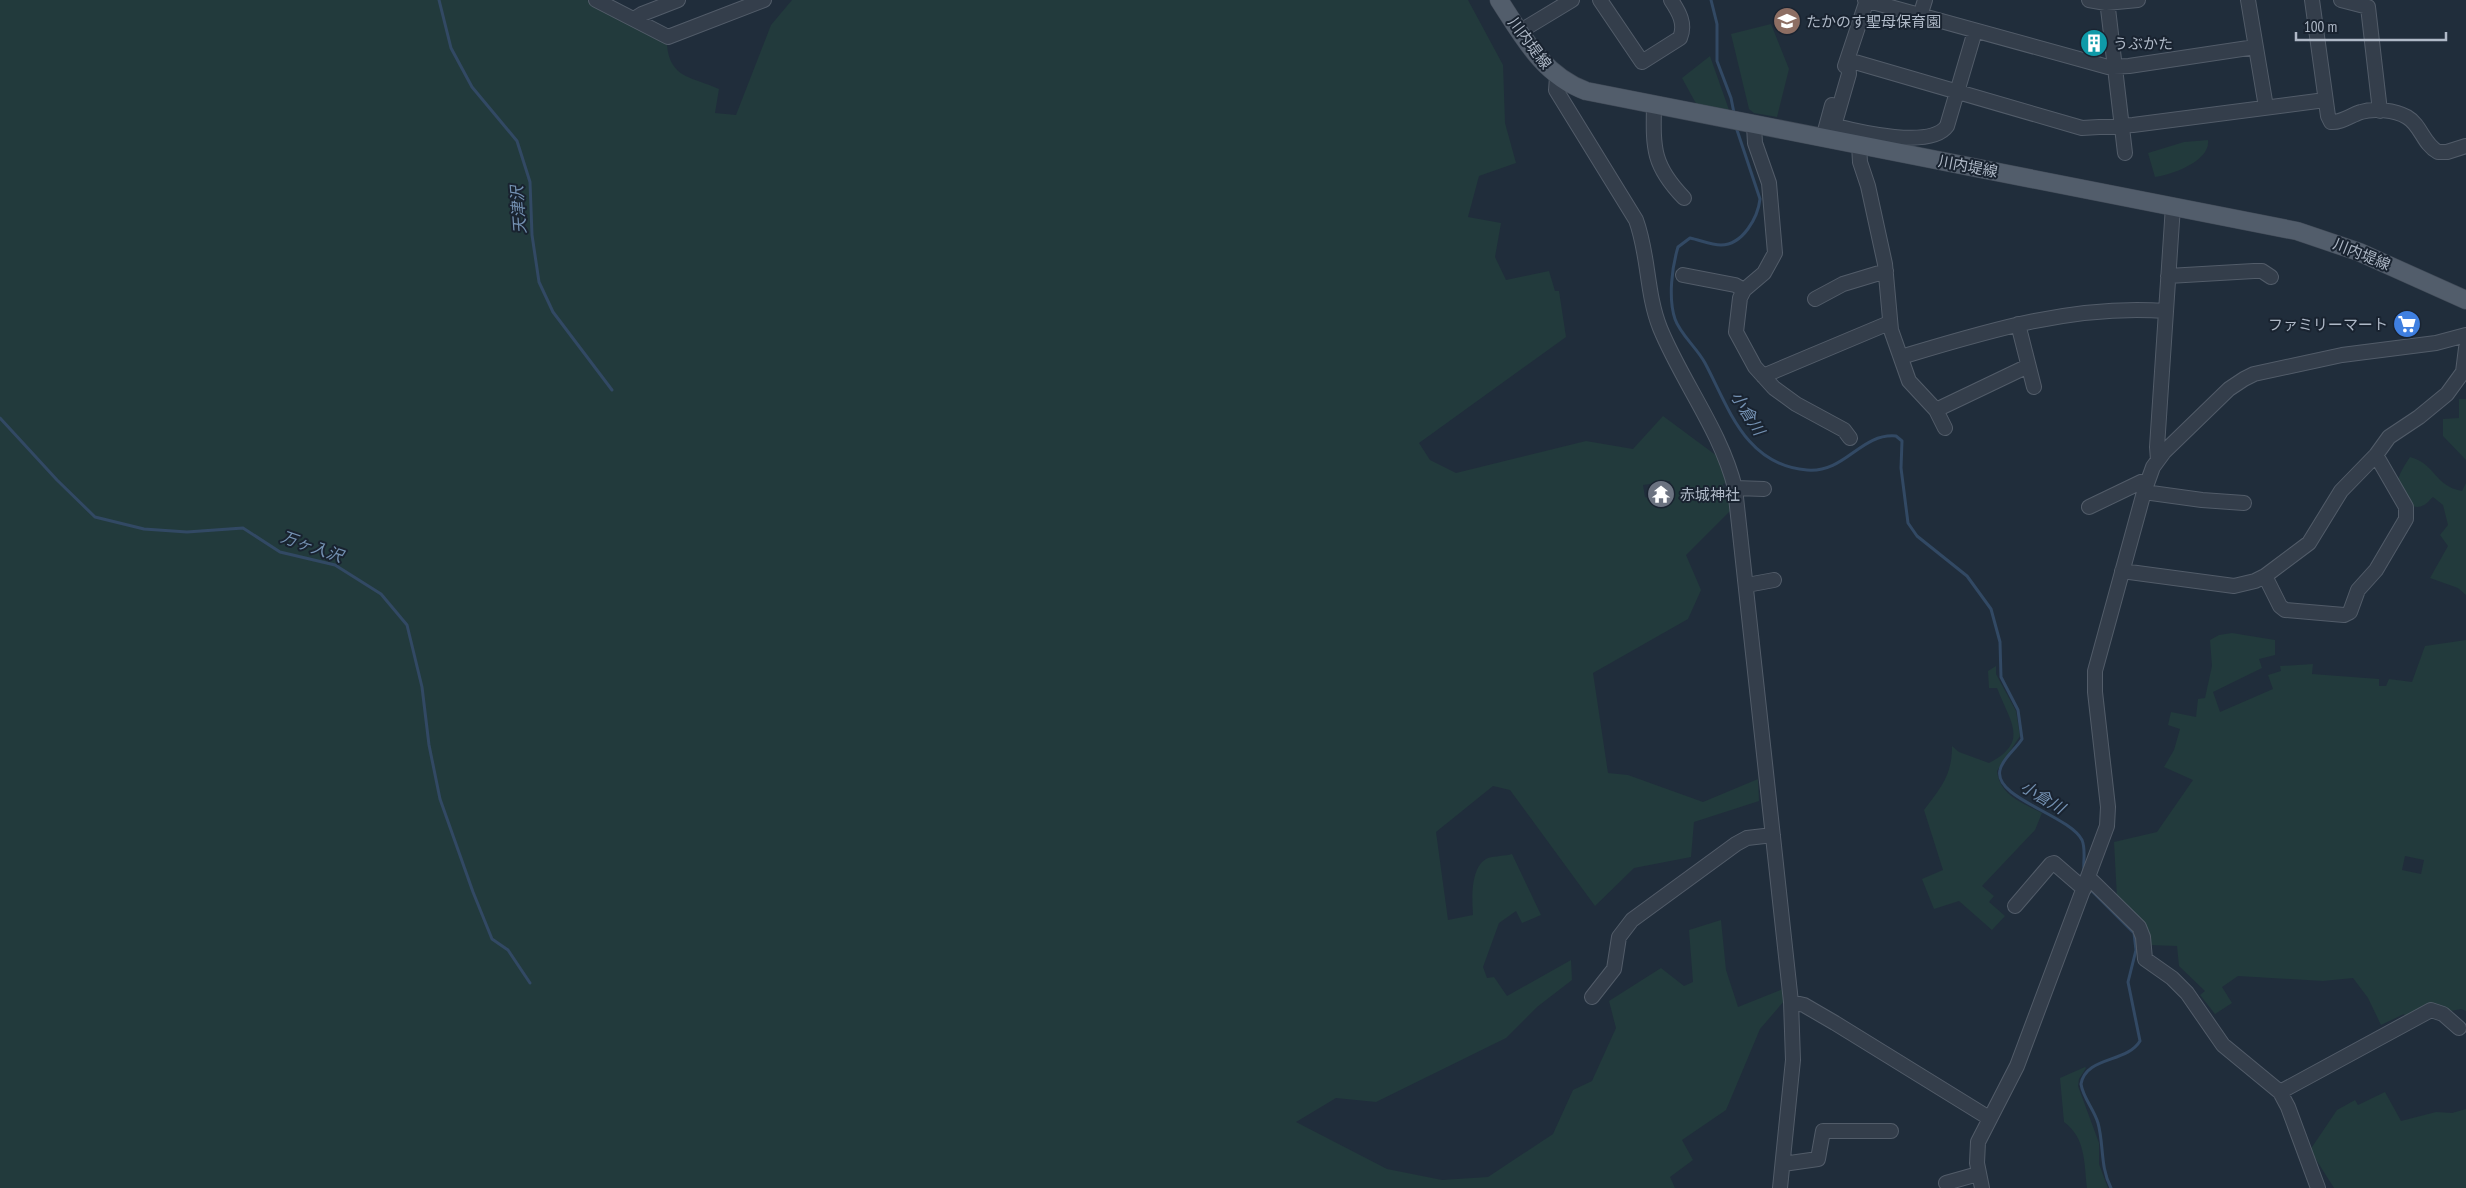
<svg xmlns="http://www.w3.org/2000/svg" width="2466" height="1188" font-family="'PT Sans Narrow','Noto Sans JP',sans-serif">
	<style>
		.green { fill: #223a3c; fill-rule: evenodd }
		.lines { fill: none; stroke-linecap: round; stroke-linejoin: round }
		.stream { stroke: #324964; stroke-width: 3 }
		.minor-casing { stroke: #525c69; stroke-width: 16 }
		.major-casing { stroke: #404a57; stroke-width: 19 }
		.minor { stroke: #343e4b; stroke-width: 14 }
		.major { stroke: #525d6b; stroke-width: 18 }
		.labels { text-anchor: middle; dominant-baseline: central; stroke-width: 4; stroke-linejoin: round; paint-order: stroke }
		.poi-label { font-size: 15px; fill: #afb9c7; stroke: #192330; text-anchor: start }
		.street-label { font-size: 15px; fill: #afb9c7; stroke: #192330 }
		.water-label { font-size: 16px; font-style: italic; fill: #7491b2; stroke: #192330 }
	</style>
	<rect width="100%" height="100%" fill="#202d3b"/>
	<path class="green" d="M0,0h587l80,45c3,34 26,32 52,44l-4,24 21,2 35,-90 21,-25h676l35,65 2,58 11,40 -37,13 -11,41 33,6 -6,34 11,23 43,-9 6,20h4l7,46 -147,106 11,17 26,13 130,-32 47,8 30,-33 54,40 10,27 -4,1 2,10 6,2 1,13 -46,46 15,35 -13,29 -95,54 15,100 20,2 75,27 55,-23 1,22 -65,21 -3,35 -57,11 -39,38 -85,-116 -17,-4 -57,46 12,88 25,-5c-1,-16 -3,-49 15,-57 7,-2 17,-2 24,-4l29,61 -19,8 -6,-12 -17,12 -16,44 4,11 7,-1 13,19 64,-36 1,20 -35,27 -31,31 -130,64 -40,-4 -40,24 91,47 55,11 46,-3 65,-43 20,-44 19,-9 24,-53 -7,-27 52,-33 23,18 9,-4 -4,-52 32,-10 5,50 12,37 45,-18 2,11 -25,29 -34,81 -44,30 11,20 -23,17 5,11h-1675zM1670,481l3,19 -12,2 -16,-5 -2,-12z
		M1771,24l18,45 -12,48 -23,-4 -5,-4 -18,-75z
		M1710,56l19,54 -19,-3 -11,2 -17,-31z
		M2208,140c3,21 -37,35 -53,37l-7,-24 36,-11z
		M2459,399h7v61l-23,-24v-17l16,-1z
		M2410,457c26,7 24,29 52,34l4,-8v112l-8,-7 -28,-10 18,-32 -8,-11 8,-10 -5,-20 -10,-8c-3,2 -6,7 -9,8 -12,7 -24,-7 -26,-18 -2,-10 7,-22 12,-30z
		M2232,633l43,7v15l-16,4 3,9 -49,24 7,20 53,-23 -5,-14 13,-4 -1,-5 33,-2 -1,10 67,5v7h7l3,-7 23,3 13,-36 41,-6v371l-5,-2 -10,2 -7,-5 -15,-2 -23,14 -2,-4 -23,11 -13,-27 -15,-20 -30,3 -85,-5 -16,11 10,16 -17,11 -15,-19 5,-4 -26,-25 -2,-20 -28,-1 -32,-47 -3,-56 43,-10 36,-52 -29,-13 10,-17 6,-21 -12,-4 3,-13 25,5 2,-18 7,-1 7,-32 -2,-26 9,-5zM2405,856l19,4 -3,14 -19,-4z
		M1996,666v8l20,37 4,25 -23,35c3,25 26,32 45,42l-7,17 -53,56 12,10 -5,6 16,14 -13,14 -33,-29 -25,8 -12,-30 21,-9 -19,-60c17,-23 28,-34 28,-64l7,6 30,11c41,-21 21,-41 8,-75h-8l-1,-17z
		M2085,1067l1,1 -7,11 -1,7 21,57v21l9,24h-21c-3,-25 -1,-50 -23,-66l-4,-44z
		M2385,1092l16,29 35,-9 16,1 14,-4v79h-132l-24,-38 27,-40 18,-10 3,5z"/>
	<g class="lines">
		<path class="stream" d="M439,0l12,48 21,39 45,54 13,41 2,53 7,47 14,30 59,78
			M1711,0l6,24v37l14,37 3,15
			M1736,127l24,72c-2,18 -17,46 -39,46 -10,0 -21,-5 -31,-7l-12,9c-6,20 -10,51 -3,72 5,15 22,29 30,44 24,45 40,102 102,107 39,3 53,-37 89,-34l6,5 -1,27 7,55 9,13 50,40 24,33 9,33 1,35 17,33 4,29c-6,10 -20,20 -22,31 -7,28 69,45 82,70 4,9 1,21 2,31
			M0,418l57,62 38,37 49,12 43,3 56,-4 37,24 55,13 46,29 26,31 15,62 7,58 11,54 33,93 19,47 16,11 22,33
			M2090,889l44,44 2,17 -8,32 12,59c-13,22 -54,15 -59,43 2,14 13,25 17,39 6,22 2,44 13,65"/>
		<g class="minor-casing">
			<path id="minor" d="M596,0l72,37 96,-37
				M1600,0l42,62 38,-24c6,-14 -1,-26 -9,-38
				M1865,0l243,67 21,-1 126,-19
				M2089,0l17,3 32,-3
				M2107,0l18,153
				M2248,0l18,107
				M2312,0l16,116 3,6c10,1 20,-7 30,-10 12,-4 34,-2 46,5 14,8 16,27 31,35h9l19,-6
				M2341,0l27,7 12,104
				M1920,16l5,-16
				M634,19l8,-5 36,-14
				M1519,32l53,-32
				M1848,60l234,68 51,-3 192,-25
				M1848,60l1,14 -13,45v7c23,6 95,23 111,0l28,-95
				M1845,66l22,-66
				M1557,77l-1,13 80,130c13,35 10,73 24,108 22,54 61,103 75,160l56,514 2,58 -13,128
				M1654,106c-1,43 -1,60 30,92
				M1754,126l1,17 14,40 6,70 -11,20 -20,17 -4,8 -4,34 19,35 19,21 22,16 48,26 6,8
				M1823,138l9,-33
				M1859,145l1,17 8,24 17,78 6,66 18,51 27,29 9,18
				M1683,275l52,10 9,5
				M2168,276l86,-5h8l9,6
				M1815,299l28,-15 43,-13
				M2018,324l16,63
				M1901,357c86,-26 173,-53 265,-46
				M1763,376l126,-53
				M1936,410l92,-44
				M2158,460l-1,-13 16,-241
				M1735,488l29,1
				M2144,492l58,8 42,3
				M2089,507l52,-25 7,-1
				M2122,571l112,15 21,-5 10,-5 44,-33 32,-52 35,-36 13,-18 30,-20 28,-23 16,-22 3,-24
				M2265,576l15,30 5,4 59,5 6,-3 8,-22 18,-20 30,-51v-12l-30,-52
				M1747,585l27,-5
				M2089,878l50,49 4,10 2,22 27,19 15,15 36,52 57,47 8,15 30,81
				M2015,906l36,-42 3,-1 30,26
				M1592,997l22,-28 5,-32 13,-17 104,-76 11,-6 26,-3
				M1791,1002l13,3 31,18 154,95
				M2280,1092l151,-82 12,4 16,14
				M1783,1164l35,-5 5,-28h68
				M1946,1183l32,-9
				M1982,1188l-5,-25 1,-21 39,-76 90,-240 1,-19 -13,-115v-21l49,-179 9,-25 11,-15 65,-63 15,-10 10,-5 88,-19 94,-12 30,-8"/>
		</g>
		<g class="major-casing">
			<path id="major" d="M1499,0c24,37 44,75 87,91l711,140 62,21 107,48"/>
		</g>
		<use href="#minor" class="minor"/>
		<use href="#major" class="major"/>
	</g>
	<defs>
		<g id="school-disc" transform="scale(1.4375)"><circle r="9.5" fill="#8d6e63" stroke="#192330"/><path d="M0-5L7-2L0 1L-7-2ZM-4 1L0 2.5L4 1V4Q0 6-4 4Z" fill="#fff"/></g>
		<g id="building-disc" transform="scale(1.4375)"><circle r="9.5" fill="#0f9aa8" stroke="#192330"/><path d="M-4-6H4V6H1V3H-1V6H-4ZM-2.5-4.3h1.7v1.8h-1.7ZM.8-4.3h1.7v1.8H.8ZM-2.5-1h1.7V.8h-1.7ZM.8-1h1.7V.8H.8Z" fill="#fff"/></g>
		<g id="supermarket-disc" transform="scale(1.4375)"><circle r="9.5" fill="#3f7fe0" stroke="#192330"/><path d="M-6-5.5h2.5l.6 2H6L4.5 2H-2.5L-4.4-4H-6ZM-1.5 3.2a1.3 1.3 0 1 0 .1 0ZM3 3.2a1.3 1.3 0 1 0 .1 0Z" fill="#fff"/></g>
		<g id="temple-disc" transform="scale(1.4375)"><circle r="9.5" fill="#6b7280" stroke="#192330"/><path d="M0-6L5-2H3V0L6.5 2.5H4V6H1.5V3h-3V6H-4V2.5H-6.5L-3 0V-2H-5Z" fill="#fff"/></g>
	</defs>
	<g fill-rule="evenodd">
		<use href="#school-disc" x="1787" y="21"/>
		<use href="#building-disc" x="2094" y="43"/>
		<use href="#supermarket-disc" x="2407" y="324"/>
		<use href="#temple-disc" x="1661" y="494"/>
	</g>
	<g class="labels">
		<g class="poi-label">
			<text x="1806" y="21">たかのす聖母保育園</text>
			<text x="2113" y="43">うぶかた</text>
			<text x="2388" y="324" text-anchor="end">ファミリーマート</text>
			<text x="1680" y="494">赤城神社</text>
		</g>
		<g class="street-label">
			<text transform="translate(1530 43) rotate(53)">川内堤線</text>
			<text transform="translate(1968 166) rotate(11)">川内堤線</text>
			<text transform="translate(2362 254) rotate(22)">川内堤線</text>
		</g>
		<g class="water-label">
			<text transform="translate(518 210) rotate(-94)">天津沢</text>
			<text transform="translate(1748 413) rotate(58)">小倉川</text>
			<text transform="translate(312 546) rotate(19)">万ヶ入沢</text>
			<text transform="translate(2043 797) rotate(31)">小倉川</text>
		</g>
	</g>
	<path d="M2296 32v8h150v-8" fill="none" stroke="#afb9c7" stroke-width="2.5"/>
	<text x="2304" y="32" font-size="15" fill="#afb9c7" stroke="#192330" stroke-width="4" paint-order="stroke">100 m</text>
</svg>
